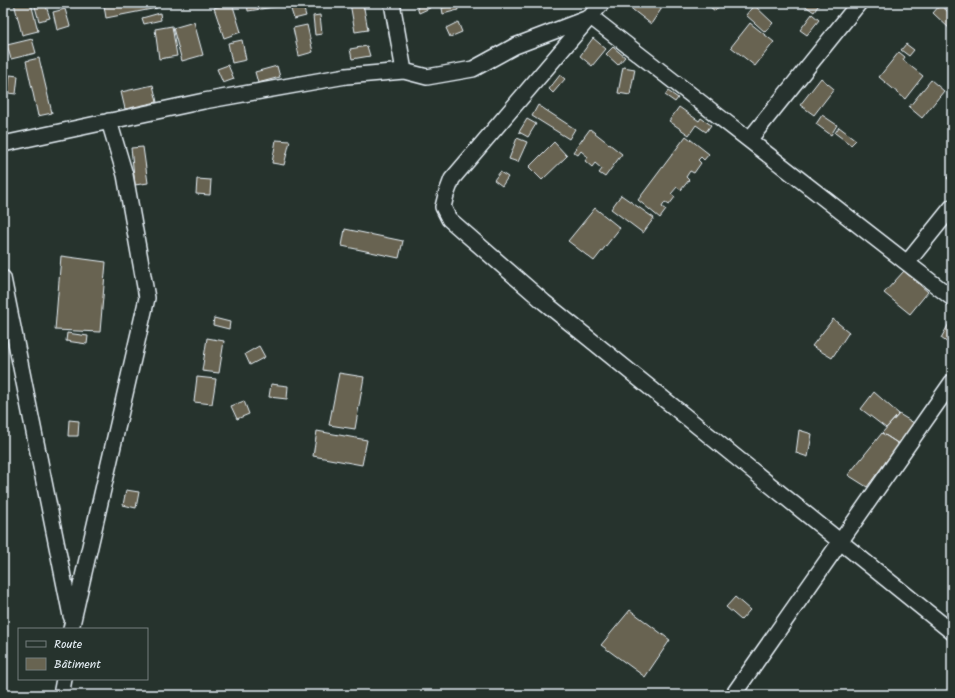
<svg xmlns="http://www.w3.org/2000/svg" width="955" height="698" font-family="Kalam,sans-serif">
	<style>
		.building { fill: #686451; stroke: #e8f1f8 }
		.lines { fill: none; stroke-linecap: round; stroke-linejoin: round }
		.minor-casing { stroke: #e8f1f8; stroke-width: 18 }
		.minor { stroke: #26332d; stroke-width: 15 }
	</style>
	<rect width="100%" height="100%" fill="#26332d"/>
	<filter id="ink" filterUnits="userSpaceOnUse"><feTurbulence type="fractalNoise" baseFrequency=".025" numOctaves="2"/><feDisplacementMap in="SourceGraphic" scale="8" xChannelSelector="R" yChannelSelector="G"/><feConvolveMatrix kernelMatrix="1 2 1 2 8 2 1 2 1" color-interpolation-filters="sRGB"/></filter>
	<g filter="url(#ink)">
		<path class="building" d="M14,3h17l7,28 -16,4z
			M34,3h11l5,15 -11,3z
			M120,3h36l1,5 -51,10 -2,-12z
			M230,3h2l9,29 -17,6 -10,-30z
			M247,3h33v3l-32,5z
			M289,3h13l4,13 -12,3z
			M350,3h13l5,27 -13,2z
			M419,3h9l2,5 -11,5 -3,-9z
			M624,3h31l7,5 -11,16z
			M705,3h16l-6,8z
			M801,3h19l-6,9z
			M457,4l1,6 -15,4 -1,-6z
			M754,5l19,18 -8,9 -19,-17z
			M940,5l12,10v13l-1,2 -18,-17z
			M65,9l5,17 -13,4 -4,-18z
			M160,13l1,7 -17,4 -2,-6z
			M812,14l7,6 -12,15 -7,-5z
			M320,15l2,19 -7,1 -2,-19z
			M194,22l9,33 -21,6 -9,-33z
			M458,22l4,10 -12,5 -4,-9z
			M3,23l2,16 -2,1z
			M750,23l24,19 -19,24 -24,-19z
			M307,25l6,27 -14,4 -6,-28z
			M172,26l5,30 -18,3 -4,-30z
			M593,38l13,11 -14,17 -12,-10z
			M32,39l4,14 -25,6 -4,-14z
			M242,40l4,20 -14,3 -4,-20z
			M906,44l8,6 -5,6 -8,-6z
			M367,46l3,10 -18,3 -2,-10z
			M613,47l12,10 -7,8 -12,-11z
			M899,52l6,5 -2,3 20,16 -18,23 -26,-22z
			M39,58l13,55 -14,3 -12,-55z
			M228,65l6,14 -11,4 -6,-14z
			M277,66l3,11 -22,6 -3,-11z
			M623,67l12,2 -5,26 -12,-2z
			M10,75l8,1 -2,18 -8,-1z
			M560,75l5,4 -12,14 -4,-4z
			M821,78l13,11 -20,26 -14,-10z
			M931,80l13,11 -22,27 -13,-11z
			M153,85l4,17 -32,7 -4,-17z
			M668,91l10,7 -3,4 -10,-7z
			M538,105l37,24 -6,10 -37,-23z
			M679,107l20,14 2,-3 10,7 -5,7 -10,-7 -7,10 -20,-14z
			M822,115l15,10 -6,10 -15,-11z
			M3,117l5,21 -5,1z
			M527,119l9,5 -8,13 -9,-5z
			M839,127l17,13 -5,5 -16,-12z
			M590,129l32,25 -17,23 -6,-4 3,-4 -7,-6 -3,4 -7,-6 3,-4 -7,-6 -3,4 -5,-3z
			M686,136l23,18 -5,6 -3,-3 -3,3 3,3 -7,10 -4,-2 -4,6 3,3 -8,10 -4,-3 -6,7 4,3 -6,8 -4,-3 -3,5 4,3 -6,8 -22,-18z
			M517,138l10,4 -9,20 -9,-3z
			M276,140l14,1 -6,24 -12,-2z
			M554,142l13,14 -25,24 -13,-13z
			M143,147l5,36 -13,2 -4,-37z
			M500,172l8,5 -6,9 -8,-6z
			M952,172v11l-5,-5z
			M197,179l14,1 -1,15 -14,-1z
			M621,195l33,23 -11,15 -32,-24z
			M595,208l25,20 -26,33 -26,-20z
			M345,229l58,12 -4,17 -57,-12z
			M61,256l45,6 -6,70 -45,-2z
			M904,271l24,21 -18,22 -26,-21z
			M214,318l16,4 -1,7 -16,-4z
			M952,318v28l-11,-8z
			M833,319l16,13 -17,26 -20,-12z
			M67,333l21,3 -1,8 -21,-3z
			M207,338l17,3 -5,32 -17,-2z
			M259,346l6,11 -15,8 -5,-11z
			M339,373l25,4 -9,52 -26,-4z
			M197,377l19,2 -4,25 -18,-2z
			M271,384l17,2 -1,13 -18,-2z
			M874,392l25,22 -13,14 -25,-19z
			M244,401l5,13 -12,5 -6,-13z
			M899,414l15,9 -15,21 -17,-11z
			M69,420l10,1 -1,15h-10z
			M799,430l13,4 -4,23 -12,-4z
			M317,431l50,9 -5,25 -49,-9z
			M882,433l17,11 -32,43 -19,-12z
			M126,490l13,2 -3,16 -13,-3z
			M3,534h4l-1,19h-3z
			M735,597l15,13 -9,10 -15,-13z
			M630,610l40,30 -25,37 -44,-32z"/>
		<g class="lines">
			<g class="minor-casing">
				<path id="minor" d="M392,3l12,68
					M602,3l-150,176 -6,16 -3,12 6,12 95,83 408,330
					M749,140l110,-137
					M3,144l201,-43 142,-25 58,-5 23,6 46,-8 42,-23 76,-29 361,281
					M907,263l45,-56
					M3,278l68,338
					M71,629l76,-331 -22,-123 -16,-54
					M61,695l3,-16
					M733,695l219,-313"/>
			</g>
			<use href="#minor" class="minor"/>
		</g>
	</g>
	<rect width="955" height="698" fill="none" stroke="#26332d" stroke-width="16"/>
	<rect x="8" y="8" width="939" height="682" fill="none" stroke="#e8f1f8" stroke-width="1.5" filter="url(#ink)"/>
	<rect x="18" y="628" width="130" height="52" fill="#26332d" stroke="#747f7e"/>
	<rect x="26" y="641" width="20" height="6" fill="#26332d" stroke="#747f7e"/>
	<text x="54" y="648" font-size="12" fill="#e8f1f8">Route</text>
	<rect x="26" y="658" width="20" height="12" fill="#686451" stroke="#747f7e"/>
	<text x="54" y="668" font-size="12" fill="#e8f1f8">Bâtiment</text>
</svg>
